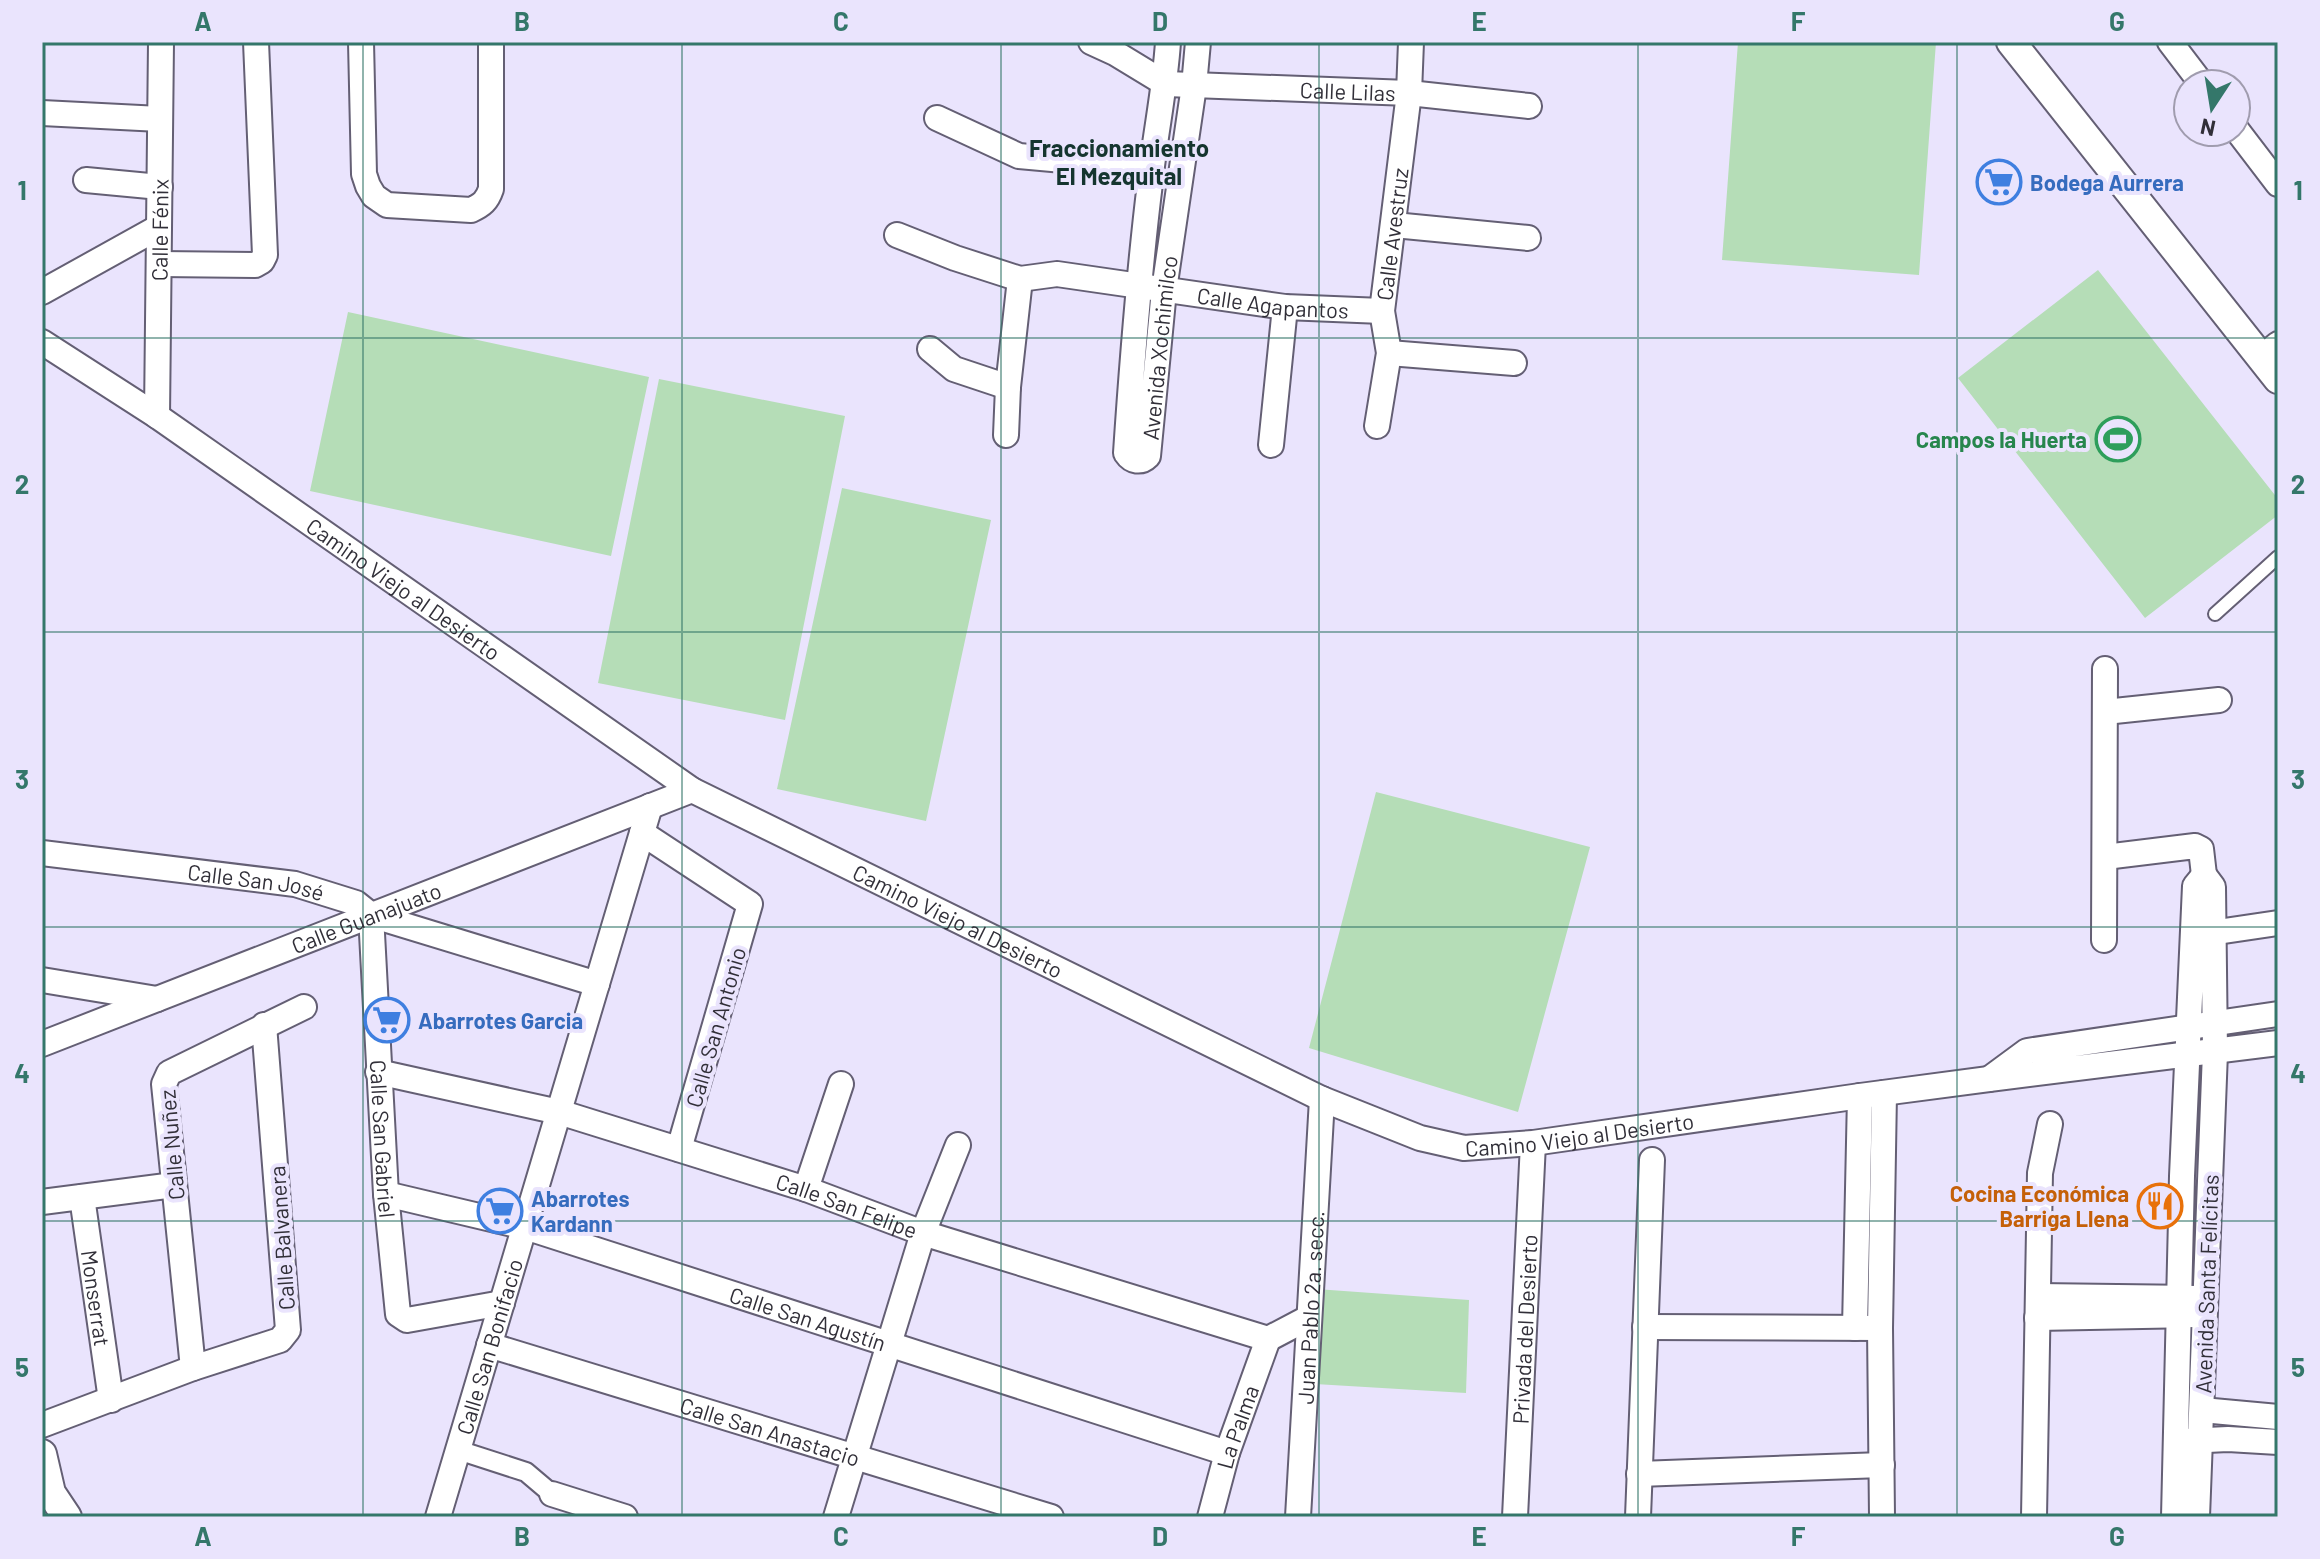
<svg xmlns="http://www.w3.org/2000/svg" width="2320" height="1559" font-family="Barlow,sans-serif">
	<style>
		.green { fill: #b5ddb7 }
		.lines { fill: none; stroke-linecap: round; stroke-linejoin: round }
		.service-casing { stroke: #645f74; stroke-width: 16 }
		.pedestrian-casing { stroke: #645f74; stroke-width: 22 }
		.minor-casing { stroke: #645f74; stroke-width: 28 }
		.tertiary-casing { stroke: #645f74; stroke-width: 32 }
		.service { stroke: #fff; stroke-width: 12 }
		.pedestrian { stroke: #fff; stroke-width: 18 }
		.minor { stroke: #fff; stroke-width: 24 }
		.tertiary { stroke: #fff; stroke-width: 28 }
		.grid { fill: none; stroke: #34776a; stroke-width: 2; stroke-opacity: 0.55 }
		.labels { text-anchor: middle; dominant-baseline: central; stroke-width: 8; stroke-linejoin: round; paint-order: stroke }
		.street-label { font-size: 22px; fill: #312f38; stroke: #eae4fd }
		.shop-label { font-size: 22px; font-weight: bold; fill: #366cbe; stroke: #eae4fd; text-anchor: start }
		.leisure-label { font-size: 22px; font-weight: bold; fill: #27864d; stroke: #eae4fd; text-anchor: end }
		.food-label { font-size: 22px; font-weight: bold; fill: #c56008; stroke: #eae4fd; text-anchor: end }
		.neighbourhood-label { font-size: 24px; font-weight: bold; fill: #15352f; stroke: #eae4fd }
		.neatline { fill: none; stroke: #34776a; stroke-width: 3 }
		.grid-label { font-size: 26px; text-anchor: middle; font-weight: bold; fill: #34776a }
	</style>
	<rect width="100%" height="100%" fill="#eae4fd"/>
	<path class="green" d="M1738,42h198l-17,233 -197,-15z
		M2098,270l180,229v16l-133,103 -187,-240z
		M348,312l301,65 -38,179 -301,-65z
		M659,379l186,37 -60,304 -187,-37z
		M842,488l149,32 -65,301 -149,-32z
		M1376,792l214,55 -72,265 -209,-64z
		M1316,1289l153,11 -3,93 -151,-9z"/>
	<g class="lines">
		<g class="service-casing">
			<path id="service" d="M2215,614l63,-57"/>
		</g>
		<g class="pedestrian-casing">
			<path id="pedestrian" d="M458,1450l68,22 26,22"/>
		</g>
		<g class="minor-casing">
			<g id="minor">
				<path d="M361,42l3,132 4,12 6,10 13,9 84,5c11,-5 16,-9 20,-21v-147"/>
				<path id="s1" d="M1091,42l24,11 51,31 243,9 120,13"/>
				<path id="s2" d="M1168,42c-3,47 -13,93 -18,141 -11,90 -18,180 -24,270 6,9 15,10 22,3l16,-166 30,-204 4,-44"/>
				<path d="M2170,42l32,42"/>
				<path d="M42,113l118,6"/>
				<path d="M937,118l82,38 132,12"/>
				<path d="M2236,129l42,55"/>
				<path d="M86,180l74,7"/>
				<path d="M1394,225l134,13"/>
				<path id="s3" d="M897,235l58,23 65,21 37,-5 228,33 97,4"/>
				<path d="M159,264l96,1 7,-4 3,-6 -9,-213"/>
				<path d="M42,292l117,-65"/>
				<path id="s4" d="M42,342l115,74 535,374 630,309 98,39 44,10 69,-5 327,-47 129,-17"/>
				<path d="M930,349l24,20 54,18"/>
				<path d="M1389,353l125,10"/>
				<path d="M2262,357l16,-13"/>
				<path id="s5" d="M157,416l4,-374"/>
				<path id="s6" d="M1377,426l12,-73 -7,-42 27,-218 2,-51"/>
				<path d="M1006,435l2,-48 12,-108"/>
				<path d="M1271,445l14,-138"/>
				<path d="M2105,712l114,-12"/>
				<path d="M642,833l108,71 -71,245"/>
				<path id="s7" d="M42,853l253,31 61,19 15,12 226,69"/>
				<path d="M2105,857l90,-11 6,3 3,26"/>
				<path id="s8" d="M371,915l15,279 12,120 9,6 95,-17"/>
				<path d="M2197,935l81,-12"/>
				<path d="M2104,940l1,-271"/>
				<path d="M42,980l115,19"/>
				<path d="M2278,1014l-251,37 -38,28 289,-36"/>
				<path id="s9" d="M42,1044l650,-254"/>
				<path id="s10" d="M378,1072l181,40 247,77 117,44 345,106 40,-21"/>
				<path d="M806,1189l35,-105"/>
				<path id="s11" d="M386,1194l139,33 702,226"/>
				<path id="s12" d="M82,1197l29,203"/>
				<path d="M42,1202l132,-17"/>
				<path d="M2038,1296l158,2"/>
				<path d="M2037,1318l158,-3"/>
				<path d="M1645,1327l235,1"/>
				<path d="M1855,1328l5,-232"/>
				<path id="s13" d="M489,1345l562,172"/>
				<path d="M193,1368l-29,-284 5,-11 135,-66"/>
				<path d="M2202,1410l76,7"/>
				<path d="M42,1425l151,-57 87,-28 8,-10 -24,-305"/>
				<path d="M2186,1441l42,-2 50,3"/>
				<path d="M1639,1474l243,-9"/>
				<path d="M552,1494l73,23"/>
				<path id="s14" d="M438,1517l212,-711"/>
				<path d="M836,1517l87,-284 35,-88"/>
				<path id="s15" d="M1210,1517l17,-64 41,-114"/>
				<path id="s16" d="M1298,1517l24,-418"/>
				<path id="s17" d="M1515,1517l18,-374"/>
				<path d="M1638,1517l14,-357"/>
				<path d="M1882,1517l-2,-189 4,-235"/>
				<path d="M2034,1517l6,-344 10,-49"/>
				<path d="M2174,1517l8,-341 13,-290 9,-11 9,12 2,165 -18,465"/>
			</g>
		</g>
		<g class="tertiary-casing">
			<path id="tertiary" d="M2011,42l267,337
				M42,1454l9,39 16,24"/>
		</g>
		<use href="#service" class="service"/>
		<use href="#pedestrian" class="pedestrian"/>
		<use href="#minor" class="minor"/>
		<use href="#tertiary" class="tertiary"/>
	</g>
	<path class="grid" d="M363,42v1475M682,42v1475M1001,42v1475M1319,42v1475M1638,42v1475M1957,42v1475M42,338h2236M42,632h2236M42,927h2236M42,1221h2236"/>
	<defs>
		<g id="supermarket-ring" transform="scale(2.3)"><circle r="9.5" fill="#eae4fd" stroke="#3f7fe0" stroke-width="1.5"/><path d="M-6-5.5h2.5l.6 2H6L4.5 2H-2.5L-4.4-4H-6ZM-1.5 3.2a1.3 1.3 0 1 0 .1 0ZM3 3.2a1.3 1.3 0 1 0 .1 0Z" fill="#3f7fe0"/></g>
		<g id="stadium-ring" transform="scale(2.3)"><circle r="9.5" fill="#eae4fd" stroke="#2e9e5b" stroke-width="1.5"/><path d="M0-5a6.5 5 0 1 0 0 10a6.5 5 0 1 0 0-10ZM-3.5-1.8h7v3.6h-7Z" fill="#2e9e5b"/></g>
		<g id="restaurant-ring" transform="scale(2.3)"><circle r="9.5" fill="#eae4fd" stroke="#e8710a" stroke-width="1.5"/><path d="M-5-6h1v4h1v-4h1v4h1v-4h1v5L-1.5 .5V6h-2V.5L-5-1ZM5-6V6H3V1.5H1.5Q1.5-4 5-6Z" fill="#e8710a"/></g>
	</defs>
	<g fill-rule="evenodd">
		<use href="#supermarket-ring" x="1999" y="182"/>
		<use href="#stadium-ring" x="2118" y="439"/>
		<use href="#supermarket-ring" x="387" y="1020"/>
		<use href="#restaurant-ring" x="2160" y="1206"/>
		<use href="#supermarket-ring" x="500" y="1211"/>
	</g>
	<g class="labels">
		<g class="street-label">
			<text stroke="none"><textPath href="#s1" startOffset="268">Calle Lilas</textPath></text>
			<text stroke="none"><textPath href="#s5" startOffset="186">Calle Fénix</textPath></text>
			<text stroke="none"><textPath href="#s6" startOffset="194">Calle Avestruz</textPath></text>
			<text stroke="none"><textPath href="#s3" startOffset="386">Calle Agapantos</textPath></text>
			<text stroke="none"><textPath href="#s2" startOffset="548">Avenida Xochimilco</textPath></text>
			<text stroke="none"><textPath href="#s4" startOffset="438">Camino Viejo al Desierto</textPath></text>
			<text stroke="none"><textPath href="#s7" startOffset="216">Calle San José</textPath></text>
			<text stroke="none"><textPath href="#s9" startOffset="348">Calle Guanajuato</textPath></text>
			<text stroke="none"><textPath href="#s4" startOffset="1086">Camino Viejo al Desierto</textPath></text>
			<text transform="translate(715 1027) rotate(-74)">Calle San Antonio</text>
			<text stroke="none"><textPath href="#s4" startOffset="1758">Camino Viejo al Desierto</textPath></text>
			<text stroke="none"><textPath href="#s8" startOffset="224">Calle San Gabriel</textPath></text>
			<text transform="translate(171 1145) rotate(-95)">Calle Nuñez</text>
			<text stroke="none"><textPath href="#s10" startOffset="488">Calle San Felipe</textPath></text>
			<text transform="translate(281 1238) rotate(-94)">Calle Balvanera</text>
			<text transform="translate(2206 1284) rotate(-88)">Avenida Santa Felícitas</text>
			<text stroke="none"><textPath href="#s12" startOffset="102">Monserrat</textPath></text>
			<text stroke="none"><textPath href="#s16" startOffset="210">Juan Pablo 2a. secc.</textPath></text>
			<text stroke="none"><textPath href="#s11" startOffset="440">Calle San Agustín</textPath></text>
			<text stroke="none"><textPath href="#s17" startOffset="188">Privada del Desierto</textPath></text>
			<text stroke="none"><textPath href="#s14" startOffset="178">Calle San Bonifacio</textPath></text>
			<text stroke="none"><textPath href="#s15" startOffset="94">La Palma</textPath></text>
			<text stroke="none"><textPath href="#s13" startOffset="294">Calle San Anastacio</textPath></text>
		</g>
		<g class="shop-label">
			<text x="2030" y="182">Bodega Aurrera</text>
			<text x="418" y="1020">Abarrotes Garcia</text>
			<text x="531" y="1198">Abarrotes<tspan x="531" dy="25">Kardann</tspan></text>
		</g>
		<g class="leisure-label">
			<text x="2087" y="439">Campos la Huerta</text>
		</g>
		<g class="food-label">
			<text x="2129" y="1193">Cocina Económica<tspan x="2129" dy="25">Barriga Llena</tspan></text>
		</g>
		<g class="neighbourhood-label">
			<text x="1119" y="147">Fraccionamiento<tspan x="1119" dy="28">El Mezquital</tspan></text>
		</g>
	</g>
	<rect width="2320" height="1559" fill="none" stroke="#eae4fd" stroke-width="88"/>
	<g transform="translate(2212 108) rotate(192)"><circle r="38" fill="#eae4fd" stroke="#a09cae" stroke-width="2"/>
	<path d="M0-6L14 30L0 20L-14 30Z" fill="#34776a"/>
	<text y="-12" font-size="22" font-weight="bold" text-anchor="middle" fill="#312f38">N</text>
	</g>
	<rect x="44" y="44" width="2232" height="1471" class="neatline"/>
	<g class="grid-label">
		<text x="203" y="31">A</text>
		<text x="522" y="31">B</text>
		<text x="841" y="31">C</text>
		<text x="1160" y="31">D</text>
		<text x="1479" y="31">E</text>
		<text x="1798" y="31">F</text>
		<text x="2117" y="31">G</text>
		<text x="22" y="200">1</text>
		<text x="2298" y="200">1</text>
		<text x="22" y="494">2</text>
		<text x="2298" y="494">2</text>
		<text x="22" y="789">3</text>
		<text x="2298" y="789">3</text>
		<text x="22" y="1083">4</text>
		<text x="2298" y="1083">4</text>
		<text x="22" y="1377">5</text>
		<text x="2298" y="1377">5</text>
		<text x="203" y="1546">A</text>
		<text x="522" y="1546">B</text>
		<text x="841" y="1546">C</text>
		<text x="1160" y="1546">D</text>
		<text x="1479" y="1546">E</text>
		<text x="1798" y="1546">F</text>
		<text x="2117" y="1546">G</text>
	</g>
</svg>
